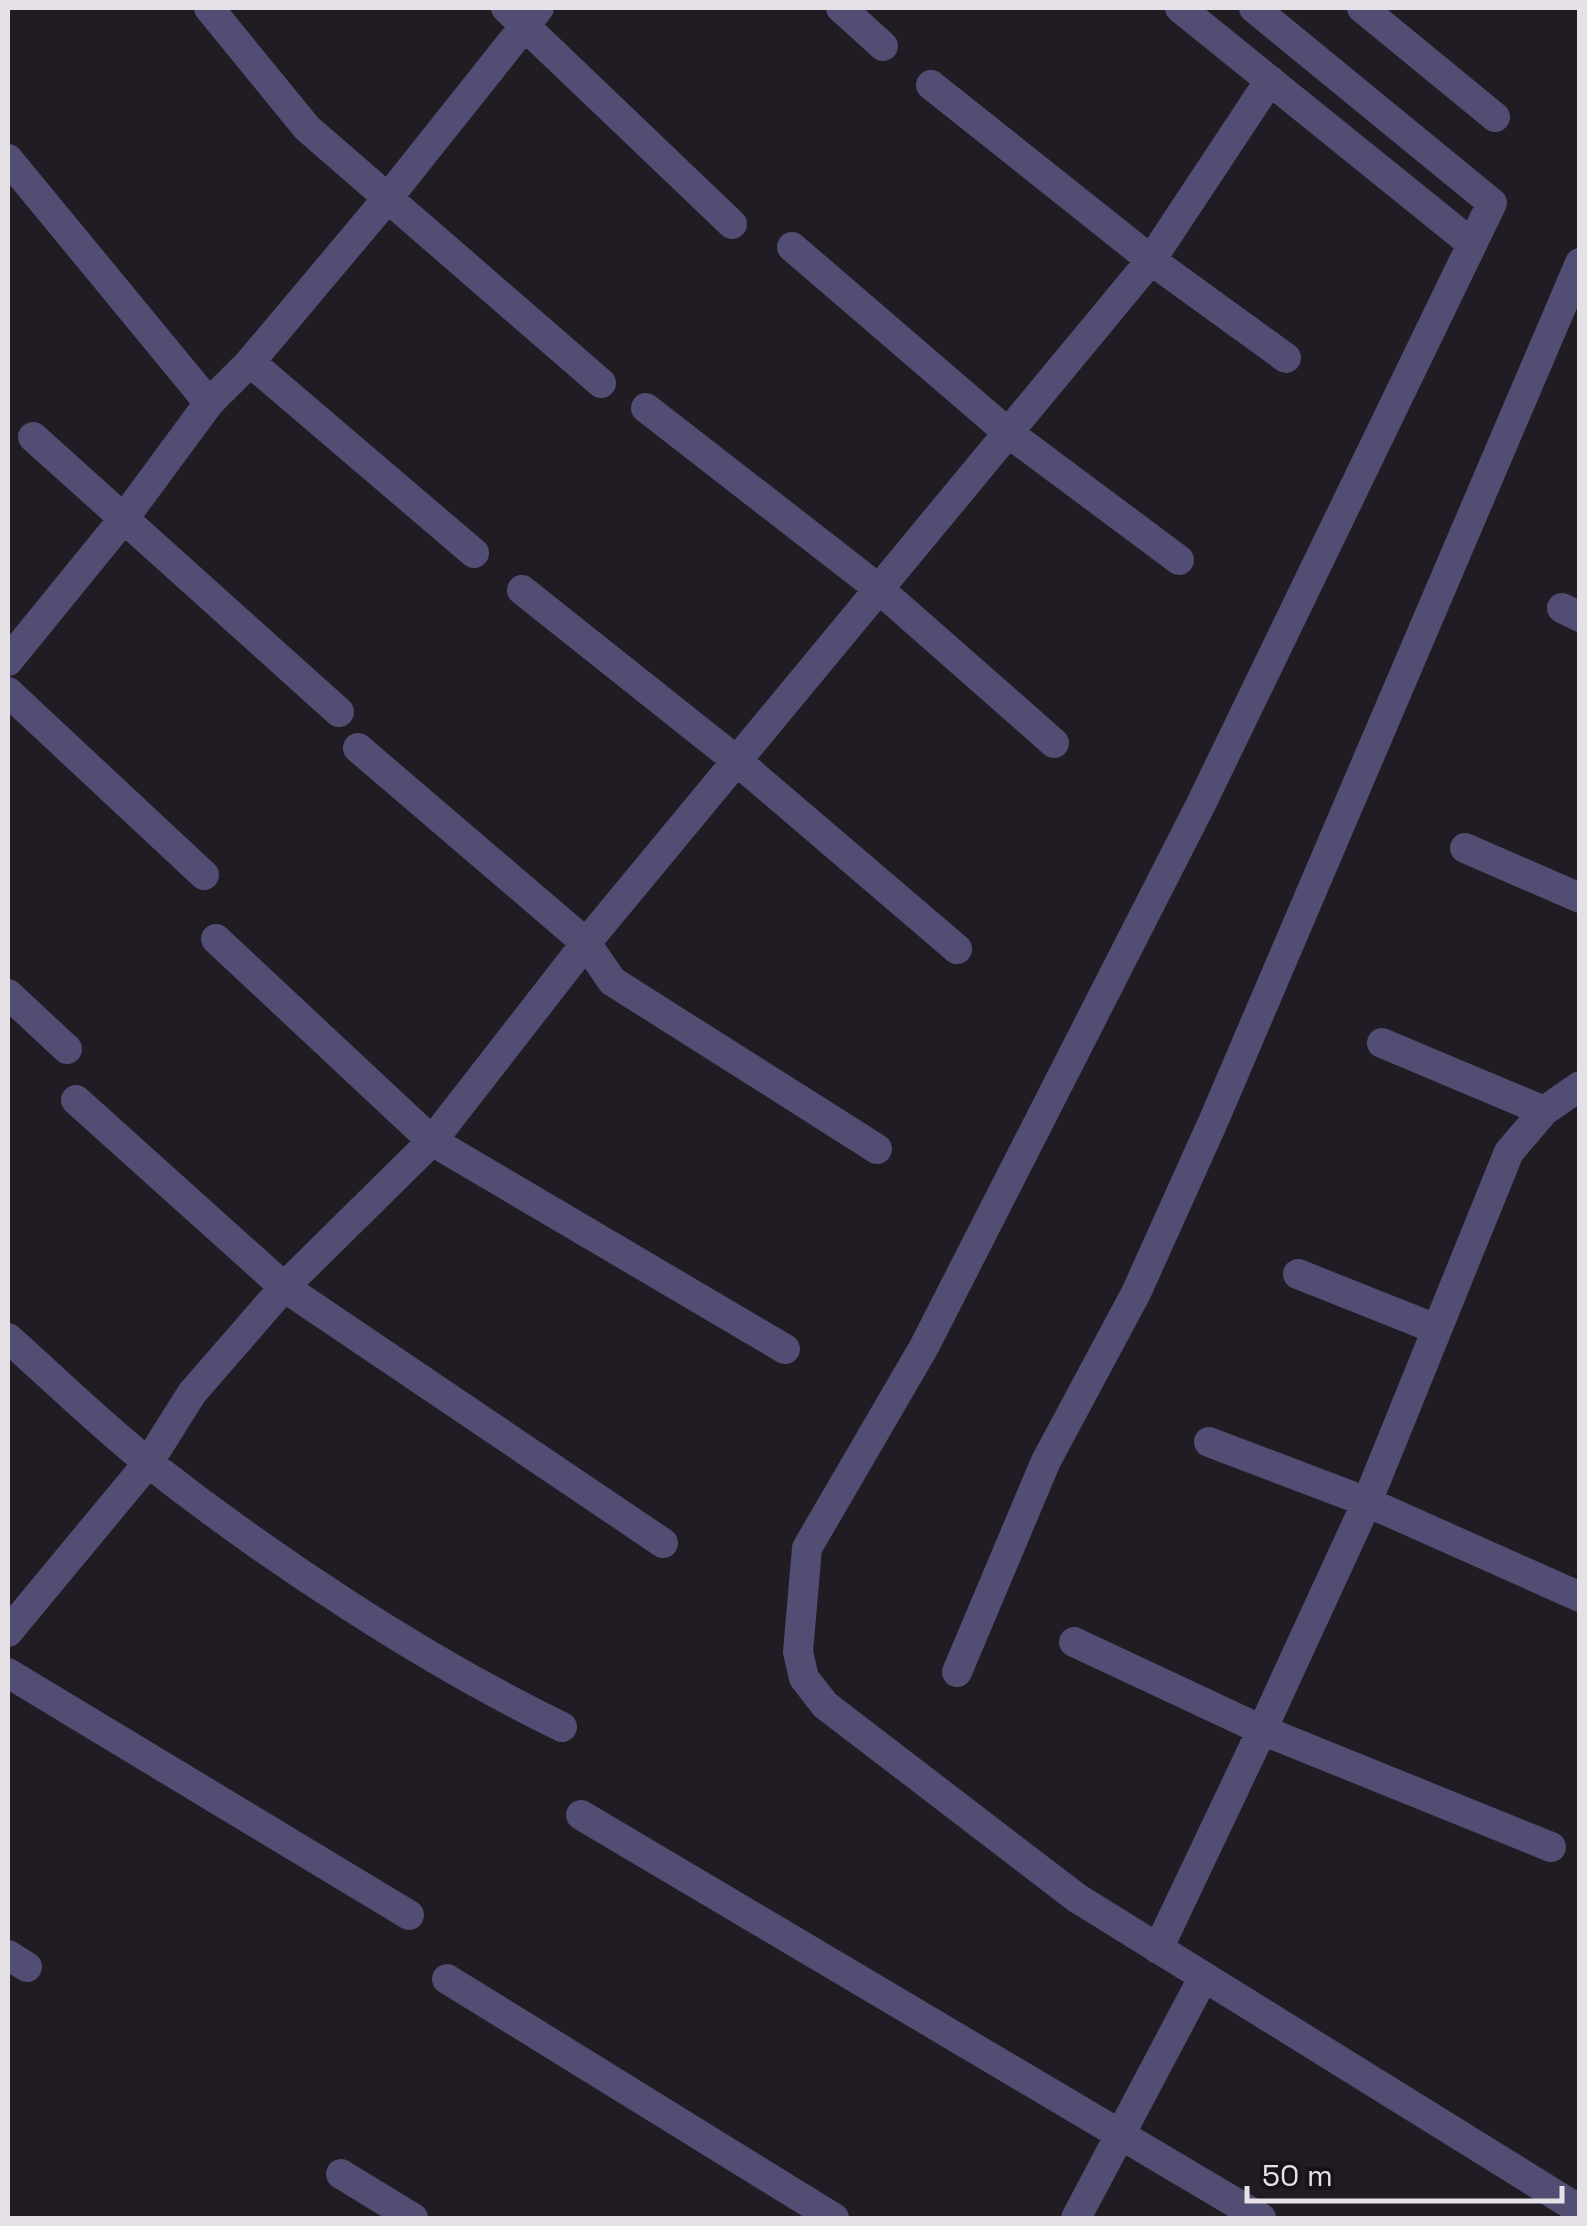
<svg xmlns="http://www.w3.org/2000/svg" width="1587" height="2226" font-family="'Space Grotesk',sans-serif">
	<style>
		.lines { fill: none; stroke-linecap: round; stroke-linejoin: round }
		.street { stroke: #514d73; stroke-width: 30 }
	</style>
	<rect width="100%" height="100%" fill="#211b23"/>
	<g class="lines">
		<path class="street" d="M209,8l98,120 294,255
			M506,8l226,216
			M841,8l42,38
			M1180,8l291,235
			M1254,8l238,195 -291,601 -277,543 -117,201 -9,104 6,26 21,27 252,193 503,312
			M1362,8l133,109
			M931,85l220,175 135,98
			M8,159l201,244
			M792,247l214,184 173,129
			M250,362l224,191
			M646,408l233,181 175,154
			M33,437l306,275
			M522,590l215,171 220,188
			M1562,608l18,9
			M8,661l117,-144 84,-114 41,-41 137,-163 152,-191
			M8,692l196,183
			M358,748l228,195 26,38 265,168
			M1465,848l115,50
			M216,939l216,202 353,208
			M8,994l59,55
			M1382,1043l162,68
			M76,1100l208,187 379,256
			M1298,1274l138,55
			M8,1338c47,42 93,87 142,126 121,95 274,196 412,263
			M1209,1442l158,60 213,95
			M8,1632l140,-169 44,-70 92,-106 148,-146 154,-198 565,-683 119,-180
			M1074,1642l188,88 105,-228 142,-350 35,-41 36,-25
			M957,1672l89,-211 90,-168 77,-171 367,-859
			M8,1673l401,242
			M581,1815l680,403
			M1158,1949l104,-219 289,117
			M8,1955l19,12
			M447,1979l387,239
			M341,2174l72,44
			M1076,2218l127,-240"/>
	</g>
	<rect width="1587" height="2226" fill="none" stroke="#e5e1e6" stroke-width="20"/>
	<path d="M1247 2186v15h315v-15" fill="none" stroke="#e5e1e6" stroke-width="5"/>
	<text x="1262" y="2186" font-size="30" fill="#e5e1e6" stroke="#18121a" stroke-width="8" paint-order="stroke">50 m</text>
</svg>
